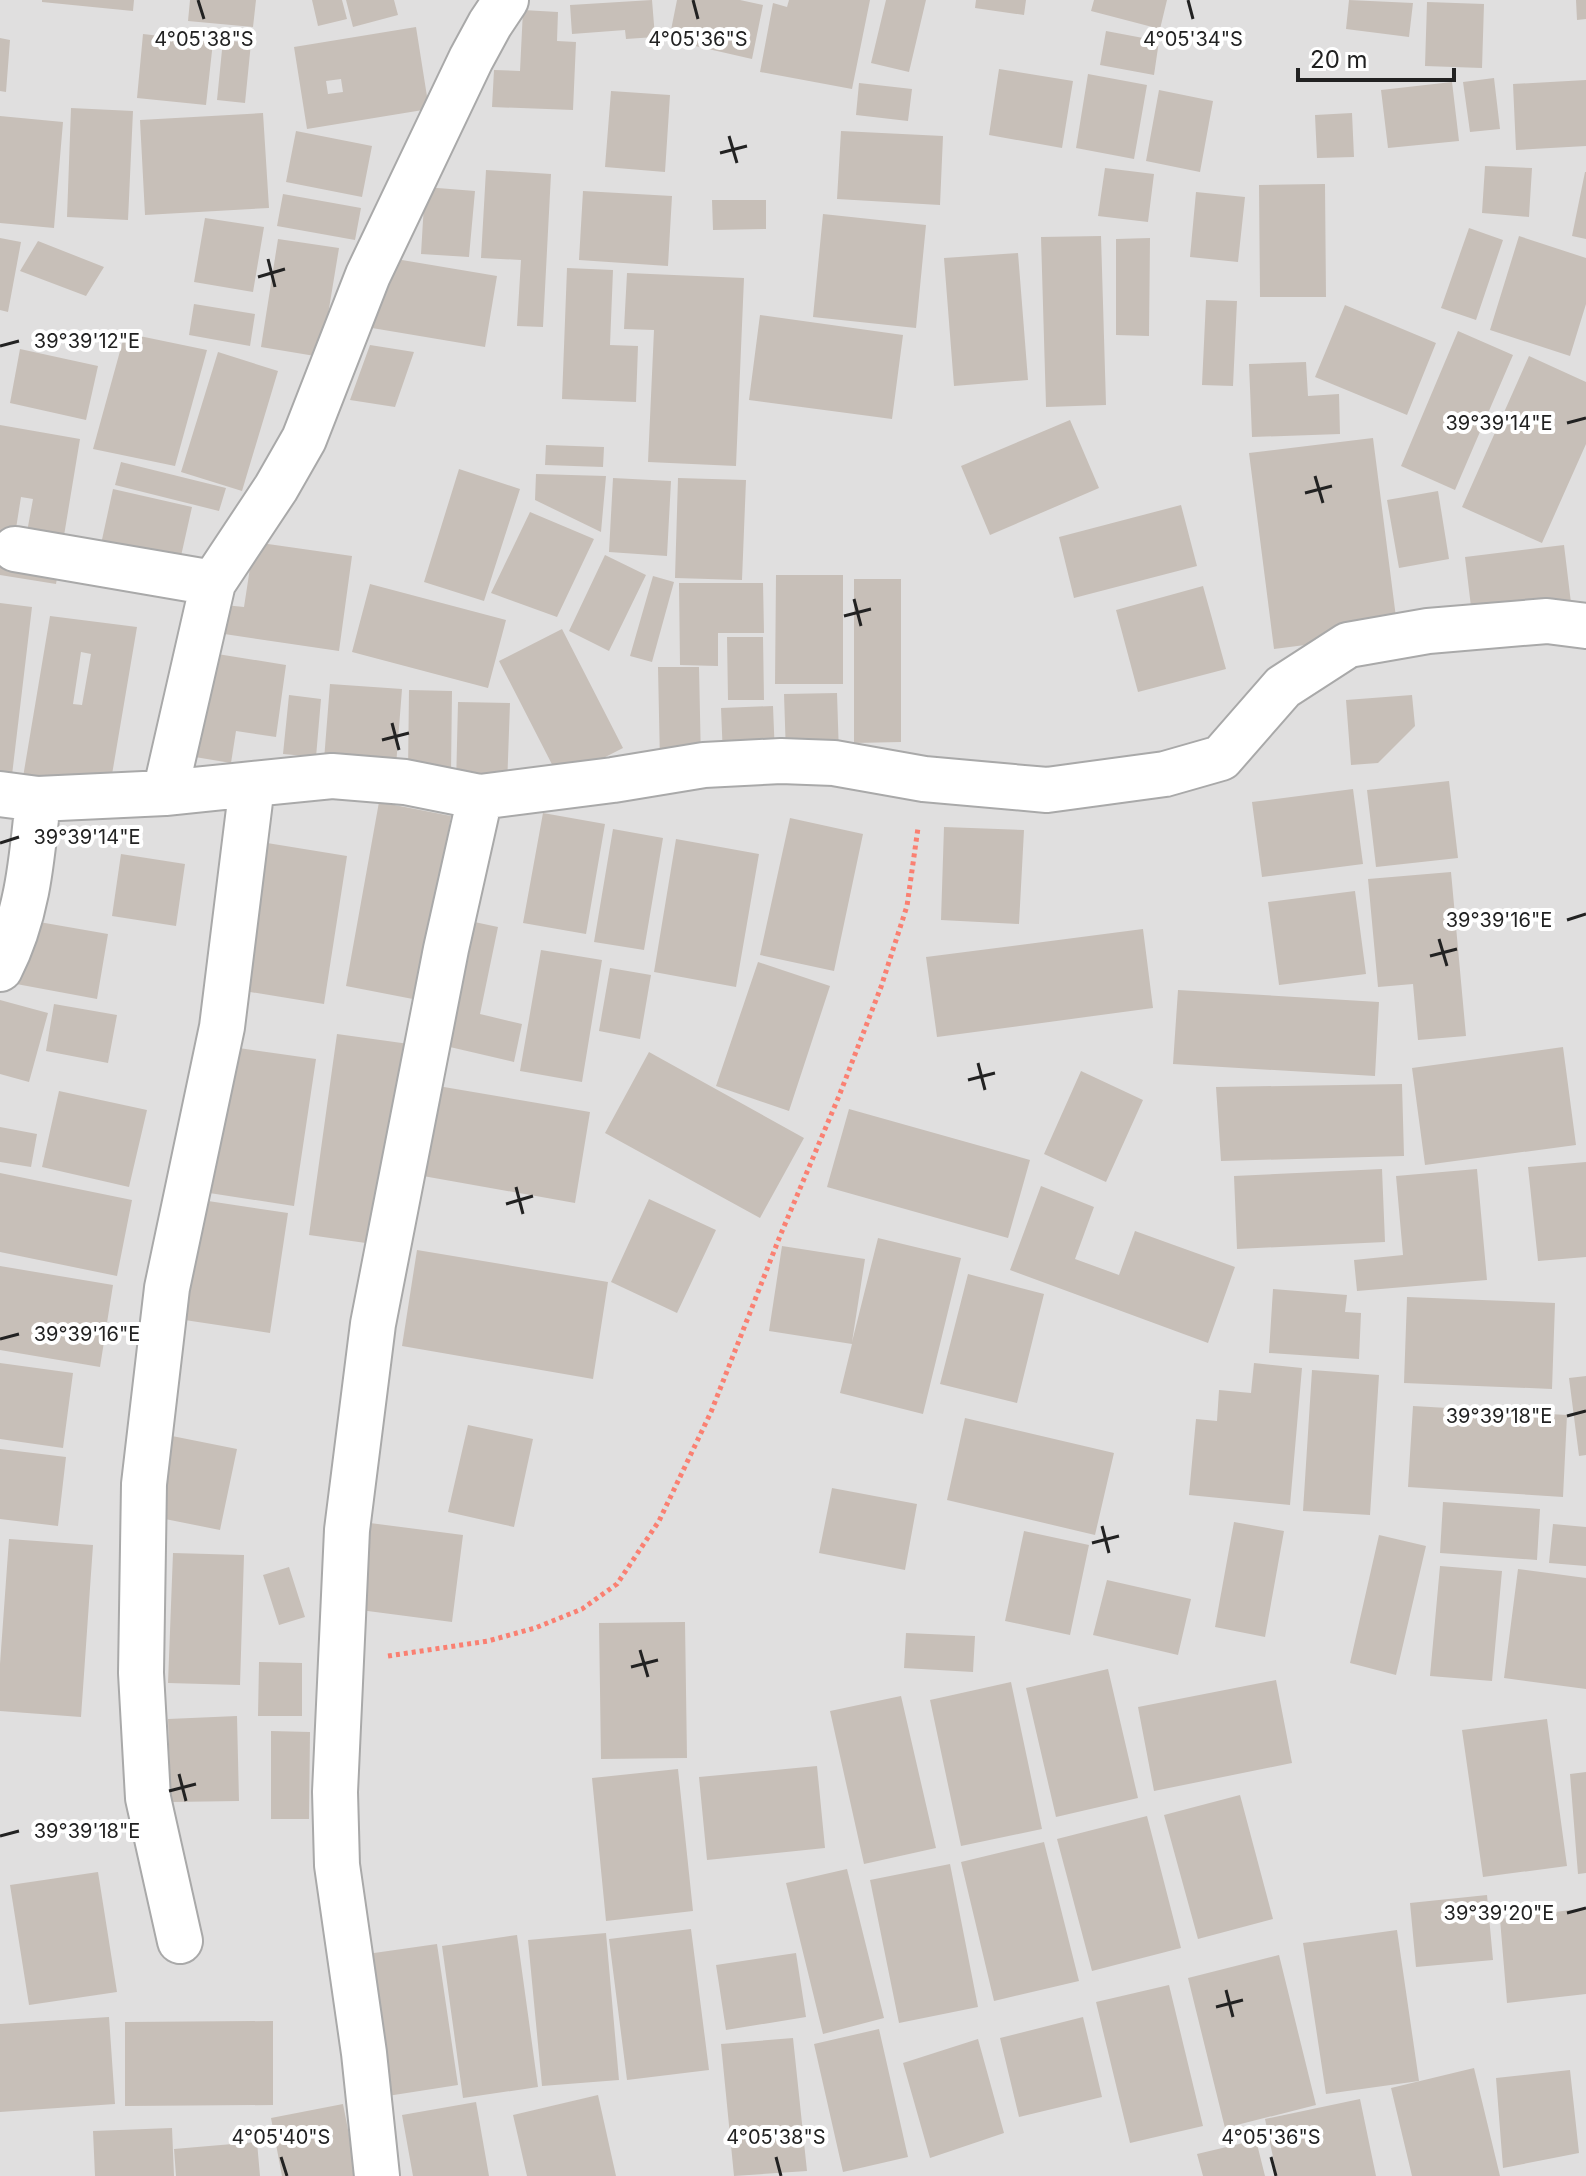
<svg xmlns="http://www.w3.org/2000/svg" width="1586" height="2176" font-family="Inter,sans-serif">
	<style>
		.residential { fill: #e0dfdf }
		.building { fill: #c7bfb8; fill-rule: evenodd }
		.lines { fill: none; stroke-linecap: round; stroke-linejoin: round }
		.street-casing { stroke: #a9a9a9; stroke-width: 48 }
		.path { stroke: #fa8072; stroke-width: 5; stroke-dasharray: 4 4; stroke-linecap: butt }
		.street { stroke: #fff; stroke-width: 44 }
		.ticks { fill: none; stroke: #222; stroke-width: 3 }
		.ticks-label { font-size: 20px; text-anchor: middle; fill: #222; stroke: #fff; stroke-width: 8; stroke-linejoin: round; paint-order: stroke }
	</style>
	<rect width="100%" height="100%" fill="#f2efe9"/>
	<path class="residential" d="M0,0h1586v2176h-1586z"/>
	<path class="building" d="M42,0h92l-1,11 -91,-9z
		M190,0h66l-3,27 -65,-6z
		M312,0h30l5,19 -29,7z
		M346,0h48l4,15 -45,12z
		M652,0l3,37 -29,2 -1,-9 -53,4 -2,-29z
		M677,0h63l23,5 -11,54 -83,-19z
		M789,0h81l-18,89 -92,-17 13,-69 14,4z
		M886,0h40l-17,72 -38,-9z
		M976,0h50l-2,15 -49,-7z
		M1094,0h73l-7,29 -69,-18z
		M1349,0l64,3 -4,34 -63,-8z
		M1576,0h10v19l-9,1z
		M1427,2l57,2 -2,64 -57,-2z
		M523,10l35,2 -1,29 19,1 -3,68 -81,-3 2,-37 26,1z
		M416,27l13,82 -122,20 -13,-82zM341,79l2,13 -15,2 -2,-13z
		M1106,31l53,10 -5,34 -54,-10z
		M143,34l70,8 -7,63 -69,-7z
		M0,38l10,2 -4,52 -6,-1z
		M223,40l28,3 -6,60 -28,-3z
		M999,69l74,12 -11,67 -73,-13z
		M1088,74l59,11 -13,74 -58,-11z
		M1494,78l6,51 -30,3 -7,-50z
		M1586,80v66l-70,4 -3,-66z
		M1452,82l7,59 -71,7 -7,-58z
		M859,83l53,6 -4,32 -52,-6z
		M1159,90l54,11 -13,71 -54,-11z
		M611,91l59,4 -5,77 -60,-5z
		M71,108l62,3 -5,109 -61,-3z
		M263,113l6,95 -124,7 -5,-95z
		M1352,113l2,44 -37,1 -2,-43z
		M0,116l63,6 -9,106 -54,-5z
		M296,131l76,15 -10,51 -76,-15z
		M841,131l102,5 -3,69 -103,-6z
		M1485,166l47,2 -3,49 -47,-4z
		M1105,168l49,6 -6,48 -50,-6z
		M486,170l65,4 -8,153 -26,-1 4,-66 -40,-2z
		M1585,172h1v67l-14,-3z
		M1325,184l1,113h-66l-1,-112z
		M425,187l50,4 -6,66 -48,-3z
		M583,191l89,5 -4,70 -89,-6z
		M1196,192l49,5 -7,65 -48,-5z
		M283,194l78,14 -6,32 -78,-14z
		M712,200h54v29l-53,1z
		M823,214l103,11 -10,103 -103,-11z
		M205,218l59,9 -11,65 -59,-10z
		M1469,228l34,12 -27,80 -35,-12z
		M1101,236l5,169 -60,2 -5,-170z
		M1519,236l67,22v46l-16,52 -80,-26z
		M0,238l21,4 -13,70 -8,-2z
		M1150,238l-1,98 -33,-1v-96z
		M278,239l61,9 -18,109 -60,-10z
		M38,241l66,26 -18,29 -66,-25z
		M1018,253l10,127 -74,6 -10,-128z
		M384,257l113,19 -12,71 -113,-19z
		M567,268l46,2 -3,75 28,1 -2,56 -74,-3z
		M627,273l117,5 -8,188 -88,-4 6,-132 -30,-1z
		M1206,300l31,1 -4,85 -31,-1z
		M194,304l61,10 -5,32 -61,-11z
		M1345,305l91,38 -29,72 -92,-38z
		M760,315l143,20 -11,84 -143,-19z
		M1458,331l55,24 -58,135 -54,-24z
		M125,333l82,17 -32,116 -82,-17z
		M370,345l44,7 -19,55 -45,-7z
		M20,349l78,17 -12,54 -76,-17z
		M218,352l60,19 -36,120 -61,-19z
		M1529,356l57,26v62l-44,99 -80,-36z
		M1306,362l2,34 31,-2 1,40 -88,3 -3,-73z
		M1070,420l29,68 -109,47 -29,-69z
		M0,425l80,14 -24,145 -56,-9zM21,497l12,2 -8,44 -11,-2z
		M1373,438l25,195 -124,16 -25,-196z
		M546,445l58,2 -1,20 -58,-2z
		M121,462l105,26 -7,23 -104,-26z
		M459,469l61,20 -36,112 -60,-19z
		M536,474l70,2 -5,56 -66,-32z
		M613,478l58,3 -4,75 -58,-4z
		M678,478l68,2 -4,100 -67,-2z
		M113,489l79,18 -15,67 -79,-16z
		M1438,491l11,68 -50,9 -12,-68z
		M1181,505l16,61 -123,32 -15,-61z
		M530,512l64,27 -37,78 -66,-24z
		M254,542l98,14 -13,95 -128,-19 4,-28 29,3z
		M1564,545l7,58 -99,12 -7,-58z
		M605,555l41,20 -37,76 -40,-20z
		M776,575h67v109h-68z
		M653,576l21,6 -22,80 -22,-6z
		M854,579h47v163l-47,1z
		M679,583h84l1,50h-46v33l-38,-1z
		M370,584l136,36 -18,68 -136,-36z
		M1203,586l23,83 -88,23 -22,-82z
		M0,603l32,4 -25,210 -7,-1z
		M50,616l87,11 -31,183 -88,-3zM81,652l10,2 -9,51 -9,-1z
		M562,629l61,119 -63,32 -61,-119z
		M727,637h36l1,63h-36z
		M205,652l81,13 -10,72 -40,-6 -5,32 -42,-7z
		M658,667h41l2,95 -41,1z
		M330,684l72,5 -6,77 -72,-6z
		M409,690l43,1 -1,82 -43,-1z
		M837,693l2,62h-53l-2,-61z
		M289,695l32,4 -5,58 -33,-3z
		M1412,695l3,31 -37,37 -27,2 -5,-65z
		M458,702l52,1 -3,84 -51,-1z
		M773,706l2,50 -52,1 -2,-49z
		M1449,781l9,77 -82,9 -9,-77z
		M1353,789l10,75 -101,13 -10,-75z
		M379,802l72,14 -33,184 -72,-14z
		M543,813l62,11 -19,110 -63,-11z
		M790,818l73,16 -29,137 -74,-16z
		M944,827l80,3 -5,94 -78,-4z
		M613,829l50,9 -19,112 -50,-8z
		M676,839l83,15 -23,133 -82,-15z
		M261,842l86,14 -23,148 -86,-14z
		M121,854l64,10 -9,62 -64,-10z
		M1451,872l15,164 -48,4 -5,-56 -35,3 -10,-108z
		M1355,891l11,83 -87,11 -11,-83z
		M22,919l86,15 -11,65 -86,-16z
		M465,920l33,7 -18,87 42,10 -8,38 -77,-18z
		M1143,929l10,79 -216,29 -11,-80z
		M541,950l61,10 -20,122 -62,-11z
		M758,962l72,24 -41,125 -73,-25z
		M610,968l41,7 -11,64 -41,-8z
		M1178,990l201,12 -4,74 -202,-12z
		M0,1000l48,13 -19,69 -29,-8z
		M54,1004l63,11 -9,48 -62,-12z
		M337,1034l72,10 -29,201 -71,-10z
		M225,1046l91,13 -22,147 -91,-14z
		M1563,1047l13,98 -151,20 -13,-97z
		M649,1052l155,86 -44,80 -155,-85z
		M1081,1071l62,29 -37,82 -62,-28z
		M1402,1084l2,72 -183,5 -5,-74z
		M438,1086l152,26 -15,91 -152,-27z
		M59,1091l88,19 -18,77 -87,-20z
		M849,1109l181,51 -22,78 -181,-51z
		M0,1127l37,7 -6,33 -31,-5z
		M1586,1162v95l-48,4 -10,-94z
		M1382,1169l3,73 -148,7 -3,-73z
		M1477,1169l10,111 -130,11 -3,-31 49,-5 -7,-79z
		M0,1173l132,27 -15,76 -117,-24z
		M1041,1186l53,21 -19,52 44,16 16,-44 100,36 -27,76 -198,-73z
		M195,1199l93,14 -18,120 -92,-14z
		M649,1199l67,31 -39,83 -66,-31z
		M878,1238l83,20 -38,156 -83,-21 12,-49 -83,-13 13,-85 83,13 -13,83z
		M417,1250l191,32 -15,97 -191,-33z
		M0,1266l113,19 -13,82 -100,-17z
		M968,1274l76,20 -27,109 -77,-19z
		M1273,1289l74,6 -2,17 16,1 -2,46 -90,-6z
		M1407,1297l148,6 -3,86 -148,-6z
		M0,1363l73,10 -10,75 -63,-9z
		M1254,1363l48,5 -12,137 -101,-10 7,-76 21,2 2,-31 32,3z
		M1312,1370l67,5 -9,140 -67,-4z
		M1586,1376v79l-7,1 -10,-78z
		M1413,1406l154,9 -4,82 -155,-10z
		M965,1418l149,35 -19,82 -148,-35z
		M468,1425l65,14 -19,88 -66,-15z
		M167,1435l70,14 -17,81 -70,-14z
		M0,1449l66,8 -8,69 -58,-7z
		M832,1488l85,16 -12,66 -86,-17z
		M1443,1502l97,7 -3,51 -97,-7z
		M1234,1522l50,9 -19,106 -50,-10z
		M370,1523l93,12 -11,87 -92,-12z
		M1553,1524l33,3v39l-37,-3z
		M1024,1531l65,14 -19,90 -65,-14z
		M1379,1535l47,11 -30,129 -46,-12z
		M9,1539l84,6 -12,172 -81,-6v-47z
		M173,1553l71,2 -4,130 -72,-2z
		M1440,1566l62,5 -10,110 -62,-5z
		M289,1567l16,50 -26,8 -16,-50z
		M1518,1569l68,9v111l-82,-11z
		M1107,1580l84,19 -13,56 -85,-20z
		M685,1622l2,136 -86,1 -2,-136z
		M906,1633l69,3 -2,36 -69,-4z
		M259,1662l43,1v53h-44z
		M1108,1669l30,129 -82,19 -30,-129z
		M1276,1680l16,83 -138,28 -16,-84z
		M1011,1682l31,147 -81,17 -31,-146z
		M901,1696l35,152 -72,16 -34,-153z
		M237,1716l2,85 -68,1 -3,-83z
		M1547,1719l20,147 -84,11 -21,-147z
		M271,1731l39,1 -1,87h-38z
		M817,1766l8,82 -118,12 -8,-83z
		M678,1769l15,142 -87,10 -14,-143z
		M1586,1772v101l-8,1 -8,-100z
		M1240,1795l33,124 -75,20 -34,-124z
		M1147,1816l34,132 -89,23 -35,-132z
		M1044,1842l35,139 -85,20 -33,-139z
		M950,1864l28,143 -79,16 -29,-143z
		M847,1869l37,149 -61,16 -37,-151z
		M98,1872l19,120 -88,13 -19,-120z
		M1487,1895l6,65 -77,7 -6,-64z
		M1586,1908v86l-79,9 -7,-84z
		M691,1929l18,141 -82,10 -18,-141z
		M1397,1930l22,151 -93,13 -23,-151z
		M606,1933l13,147 -77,6 -14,-146z
		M517,1935l21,152 -75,11 -21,-152z
		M437,1944l21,141 -77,12 -21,-142z
		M796,1953l10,64 -80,13 -10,-65z
		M1279,1955l37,150 -91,23 -37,-150z
		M1169,1985l34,141 -73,17 -34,-141z
		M109,2017l6,87 -115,8v-88z
		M1083,2017l19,80 -83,20 -19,-79z
		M273,2021v84l-148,1v-84z
		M879,2029l29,128 -65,15 -29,-128z
		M793,2038l14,133 -73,5 -13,-132z
		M978,2039l26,94 -74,25 -27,-95z
		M1474,2068l26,108h-88l-21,-88z
		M1570,2070l9,83 -76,15 -7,-90z
		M598,2095l18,81h-89l-14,-61z
		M1360,2099l16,77h-99l-12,-57z
		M476,2102l13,74h-76l-11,-61z
		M343,2104l14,72h-75l-11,-58z
		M172,2128l2,48h-79l-2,-45z
		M1256,2140l9,36h-62l-6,-22z
		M257,2142l3,34h-84l-2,-27z"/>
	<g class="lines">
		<g class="street-casing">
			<path id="street" d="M15,549l198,34
				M165,793l48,-210 63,-95 28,-49 64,-164 103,-216 19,-35 16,-24
				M0,794l38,5 127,-6 167,-17 73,6 75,15 133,-17 91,-15 77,-4 53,2 90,16 123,11 118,-16 56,-16 62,-71 65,-42 80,-14 119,-10 39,5
				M0,969c28,-54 32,-111 38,-170
				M180,1941l-32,-143 -7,-125 3,-189 23,-196 55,-261 30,-242
				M377,2176l-13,-123 -27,-188 -2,-73 12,-262 26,-206 73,-375 34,-152"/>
		</g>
		<path class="path" d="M388,1656l100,-15 47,-13 47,-19 35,-25 42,-63 52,-109 69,-176 59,-140 42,-109 26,-81 11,-78"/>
		<use href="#street" class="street"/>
	</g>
	<path class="ticks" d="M198,0l6,19M693,0l5,19M1188,0l5,19M729,136l8,27M720,153l27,-7M268,259l7,28M258,277l27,-8M0,346l19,-5M1567,423l19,-5M1315,476l8,27M1305,493l27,-7M854,599l7,27M844,616l27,-7M392,723l7,27M382,740l27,-7M0,843l19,-6M1567,920l19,-6M1439,939l8,27M1430,956l27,-7M978,1063l7,27M968,1080l27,-7M516,1187l7,27M506,1204l27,-8M0,1339l19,-5M1567,1416l19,-5M1102,1526l7,27M1092,1543l27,-7M640,1650l8,27M631,1667l27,-7M179,1774l7,27M169,1791l27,-7M0,1836l19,-5M1567,1913l19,-5M1226,1990l7,27M1216,2007l27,-7M281,2157l6,19M776,2157l5,19M1271,2157l5,19"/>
	<g class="ticks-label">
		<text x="204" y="46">4°05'38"S</text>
		<text x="698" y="46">4°05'36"S</text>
		<text x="1193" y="46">4°05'34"S</text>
		<text x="87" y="348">39°39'12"E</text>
		<text x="1499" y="430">39°39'14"E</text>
		<text x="87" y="844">39°39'14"E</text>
		<text x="1499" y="927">39°39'16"E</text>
		<text x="87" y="1341">39°39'16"E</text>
		<text x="1499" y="1423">39°39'18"E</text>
		<text x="87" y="1838">39°39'18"E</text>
		<text x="1499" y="1920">39°39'20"E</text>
		<text x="281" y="2144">4°05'40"S</text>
		<text x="776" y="2144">4°05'38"S</text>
		<text x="1271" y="2144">4°05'36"S</text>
	</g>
	<path d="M1298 68v12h156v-12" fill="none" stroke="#222222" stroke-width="4"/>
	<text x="1310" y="68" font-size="24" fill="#222222" stroke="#ffffff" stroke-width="6" paint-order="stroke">20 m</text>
</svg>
